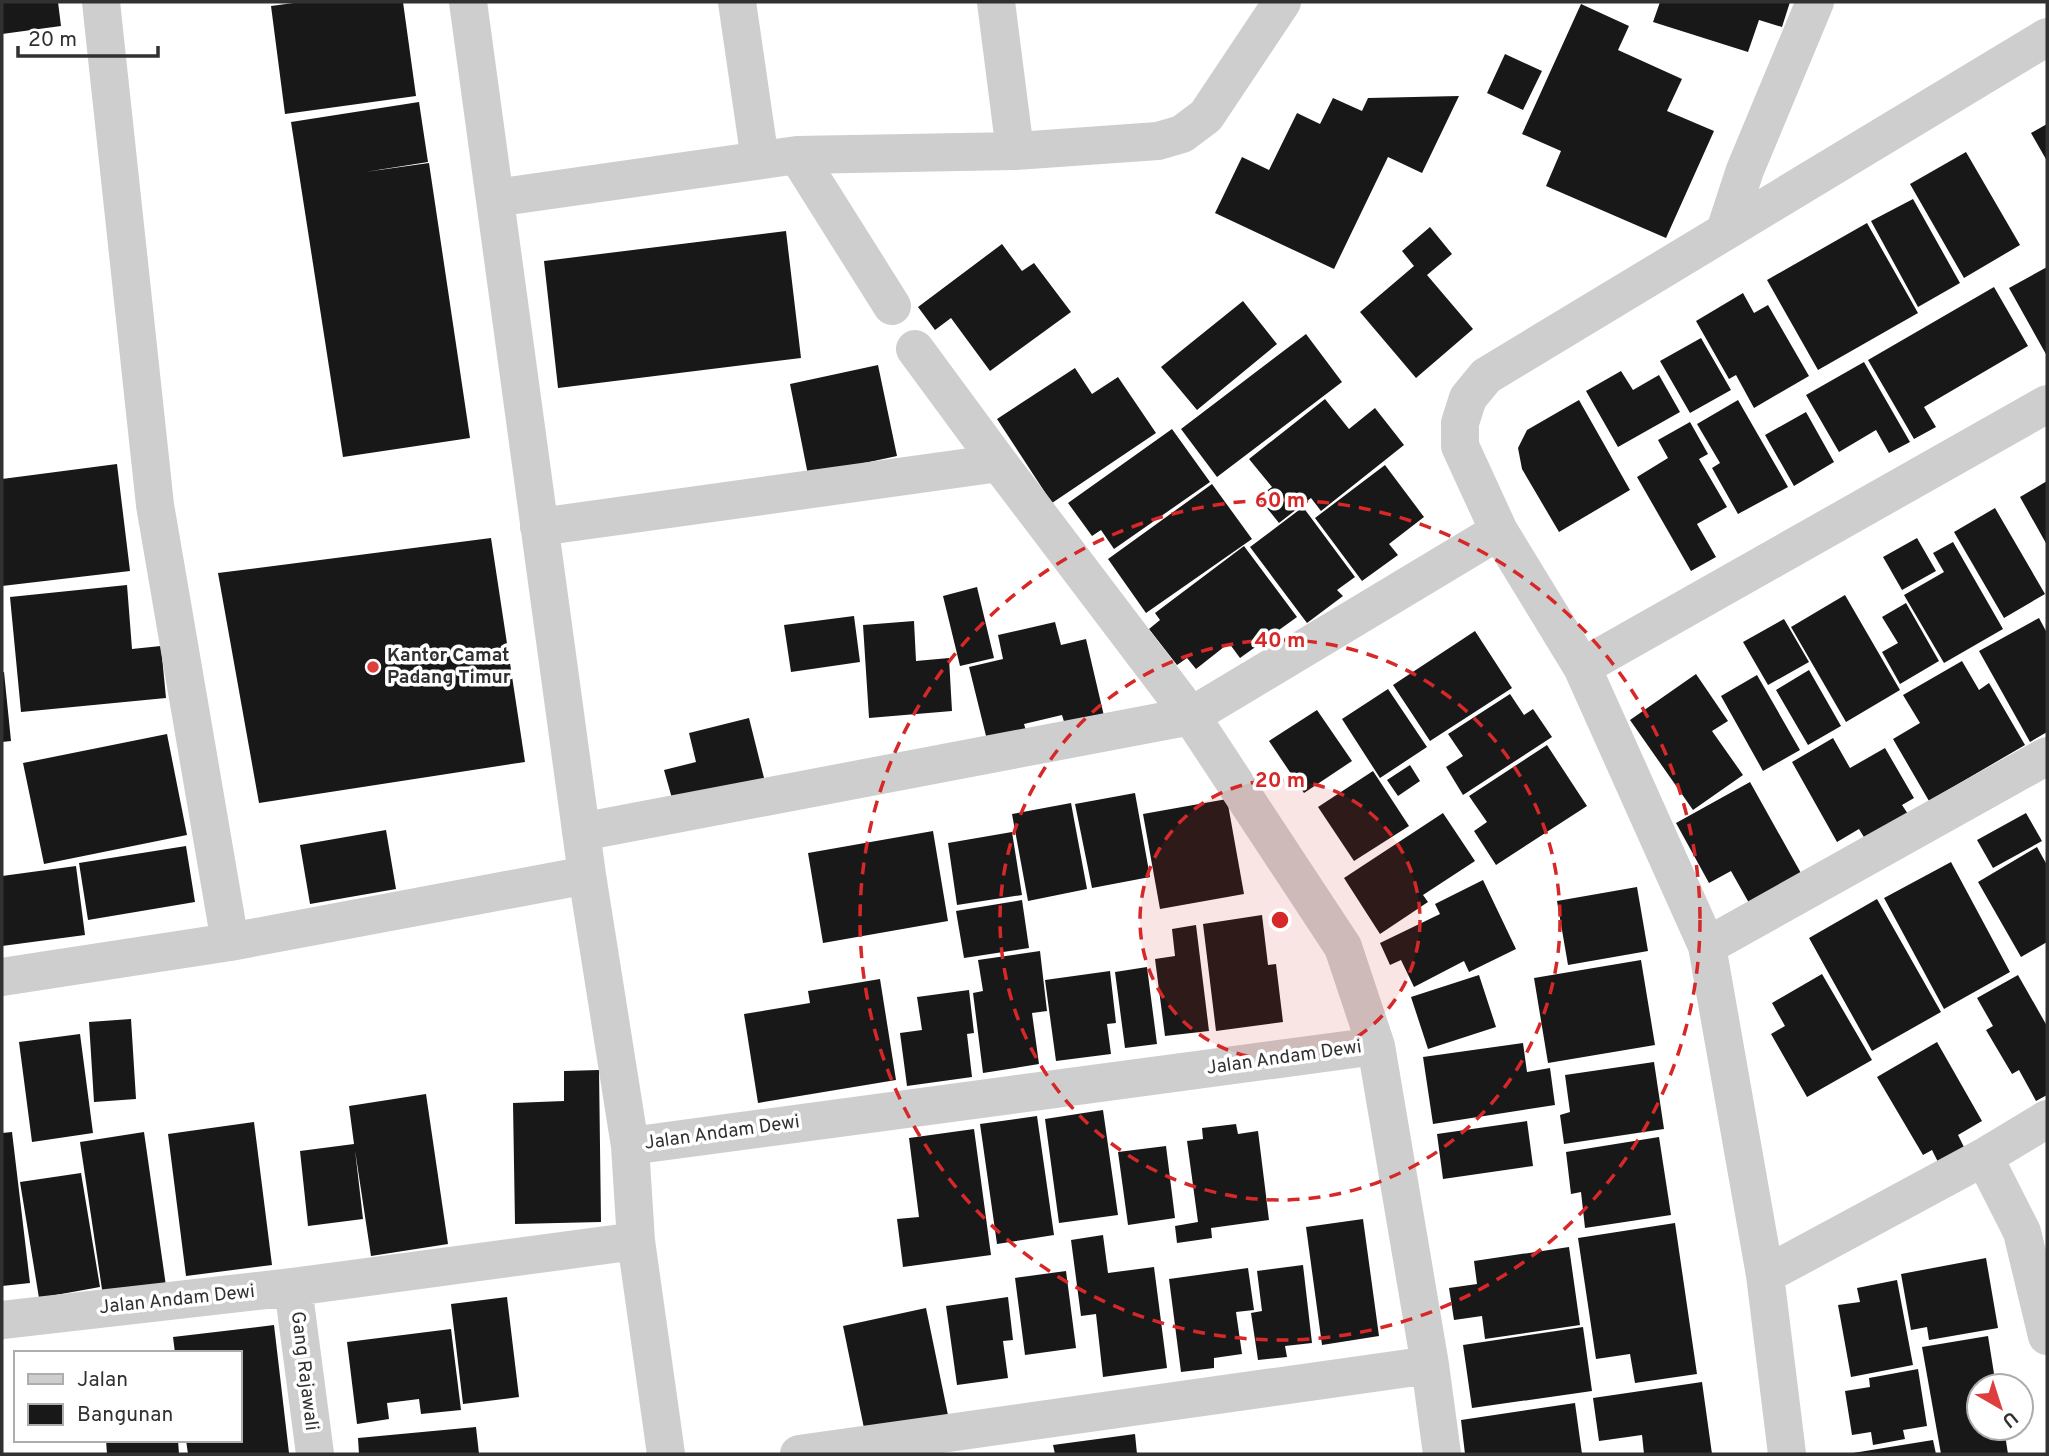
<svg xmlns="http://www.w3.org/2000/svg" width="2049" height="1456" font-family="Overpass,sans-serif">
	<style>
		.building { fill: #181818 }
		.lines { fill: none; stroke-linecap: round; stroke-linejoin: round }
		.street { stroke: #cecece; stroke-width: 38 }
		.ring { fill: none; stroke: #d62828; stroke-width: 3.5; stroke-dasharray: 12 9 }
		.poi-dot { fill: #de3f3e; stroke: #fff; stroke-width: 2.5 }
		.labels { text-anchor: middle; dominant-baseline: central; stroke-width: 7; stroke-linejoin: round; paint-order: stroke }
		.poi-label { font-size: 19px; font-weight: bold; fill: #313131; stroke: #fff; text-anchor: start }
		.street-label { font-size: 19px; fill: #313131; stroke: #fff }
		.centre { fill: #d62828; stroke: #fff; stroke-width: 3.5 }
		.ring-label { font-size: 21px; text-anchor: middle; font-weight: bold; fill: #d62828; stroke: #fff; stroke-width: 7; stroke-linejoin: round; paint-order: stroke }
	</style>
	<rect width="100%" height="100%" fill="#fff"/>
	<path class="building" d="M2,2h56l3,24 -59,8z
		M301,2h102l13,94 -131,18 -14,-108z
		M1660,2h130l-8,25 -23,-7 -11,32 -95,-30z
		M1581,4l48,22 -11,24 64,29 -15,32 47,20 -48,107 -120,-52 15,-35 -39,-17z
		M1505,54l37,17 -19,39 -36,-17z
		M1459,96l-37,77 -34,-16 -54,112 -119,-56 27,-56 27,13 28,-57 23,11 13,-26 29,13 6,-13z
		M419,102l9,60 -63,10 64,-9 41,275 -127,19 -52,-335z
		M2047,124v37l-16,-28z
		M1966,152l54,93 -56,33 -54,-94z
		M1913,199l47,84 -42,24 -47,-86z
		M1867,223l51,90 -100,57 -51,-90z
		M1430,227l22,27 -25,21 46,54 -57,49 -56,-66 54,-46 -12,-15z
		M786,231l15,127 -243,30 -14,-127z
		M1002,244l20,27 12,-8 37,49 -81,59 -39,-53 -16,12 -17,-23z
		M2047,267v89l-38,-68z
		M1994,287l34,59 -104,61 12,20 -22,12 -46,-79z
		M1743,293l11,20 14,-8 41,71 -55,32 -18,-33 -7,4 -33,-58z
		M1243,301l34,43 -80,66 -36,-43z
		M1306,334l36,48 -125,95 -36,-48z
		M1701,338l30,52 -41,23 -30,-52z
		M1864,362l46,80 -21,11 -13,-23 -37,22 -33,-57z
		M878,365l19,91 -89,19 -18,-91z
		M1075,368l17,26 26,-17 38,56 -104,70 -55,-84z
		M1621,371l12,19 26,-15 21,37 -62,35 -32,-56z
		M1325,399l24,30 26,-21 29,37 -83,66 -10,-13 -32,25 -21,-26 14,-10 -23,-28z
		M1579,400l51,90 -71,42 -37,-63 -4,-21 9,-18z
		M1738,400l50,87 -50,27 -26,-46 8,-5 -23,-39z
		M1806,412l28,50 -40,24 -29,-51z
		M1690,422l18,32 -9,5 28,48 -30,17 19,33 -25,14 -54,-94 31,-19 -10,-18z
		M1172,429l38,53 -96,67 -13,-19 -9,6 -24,-33z
		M117,464l13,107 -128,15v-107z
		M1385,465l39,52 -35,27 9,11 -36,26 -47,-63z
		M2047,481v64l-27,-48z
		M1212,484l40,55 -106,74 -38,-54z
		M1303,507l52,70 -18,13 6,6 -36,27 -57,-76z
		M1995,508l50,86 -41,24 -50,-86z
		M491,538l34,224 -266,41 -41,-230z
		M1917,538l19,33 -34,19 -19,-33z
		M1953,542l50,87 -59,34 -40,-68 40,-23 -11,-19z
		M1244,546l53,71 -57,41 -11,-15 -33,26 -9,-11 -10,7 -28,-36 11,-9 -5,-7z
		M127,585l5,64 29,-3 5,52 -145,14 -11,-115z
		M977,587l17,71 -34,8 -17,-70z
		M1845,595l55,95 -54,32 -55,-95z
		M1906,603l33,58 -39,23 -18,-32 16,-9 -16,-26z
		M854,616l6,46 -69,10 -7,-47z
		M2039,618l8,15v99l-17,10 -51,-91z
		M1784,619l25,43 -41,23 -25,-43z
		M914,621l2,40 33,-3 3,53 -83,7 -6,-93z
		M1055,622l6,23 25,-6 18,77 -39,9 -3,-10 -38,9 3,10 -39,10 -19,-77 34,-8 -5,-24z
		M1475,631l37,57 -82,53 -37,-56z
		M1962,661l17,29 10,-7 36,62 -96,56 -36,-62 27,-16 -17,-28z
		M1809,670l32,56 -33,19 -32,-55z
		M2,672h2l7,69 -9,1z
		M1696,674l32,47 -16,10 31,44 -50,35 -63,-90z
		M1757,675l43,75 -37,21 -42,-75z
		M1388,689l39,58 -47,31 -38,-59z
		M1510,694l14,21 9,-6 19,28 -89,58 -17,-28 17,-11 -15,-22z
		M1317,710l35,51 -48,32 -35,-52z
		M749,718l17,68 -91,23 -11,-39 32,-8 -7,-29z
		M167,734l20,101 -143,29 -21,-101z
		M1833,738l17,30 35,-20 29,50 -12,7 8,12 -43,25 -8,-13 -22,13 -45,-80z
		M1547,745l40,61 -91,59 -22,-34 13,-9 -18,-26z
		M1410,765l10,16 -22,15 -11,-16z
		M1373,771l36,55 -55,35 -36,-54z
		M1750,782l52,93 -53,28 -18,-32 -22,12 -33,-60z
		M1135,793l15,84 -58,11 -17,-84z
		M1227,799l17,95 -84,15 -17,-95z
		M1071,803l16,86 -59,12 -16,-87z
		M1443,813l32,48 -52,34 5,7 -48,32 -36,-56z
		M2026,813l16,28 -49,27 -16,-28z
		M386,830l10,59 -86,15 -10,-59z
		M933,831l15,90 -125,22 -15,-90z
		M1012,832l10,63 -65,10 -9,-62z
		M186,846l9,56 -107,18 -9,-57z
		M2037,847l10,18v77l-26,15 -43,-75z
		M1951,862l59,110 -66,37 -60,-111z
		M76,866l9,69 -83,11v-70z
		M1483,880l33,69 -47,23 -5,-11 -50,26 -13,-27 -11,5 -10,-22 60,-29 -5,-10z
		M1637,887l11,64 -80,14 -11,-64z
		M1877,899l64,113 -69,39 -63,-113z
		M1022,900l7,48 -65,10 -8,-47z
		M1262,915l6,50 8,-1 7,58 -67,9 -13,-107z
		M1196,925l13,106 -44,5 -10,-77 20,-3 -3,-27z
		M1040,951l7,60 -15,2 7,51 -56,9 -10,-80 10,-2 -5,-31z
		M1641,960l14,85 -107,18 -14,-85z
		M1147,967l10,77 -32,4 -10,-76z
		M1110,971l6,52 -9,1 4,30 -55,7 -11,-81z
		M1822,974l50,86 -65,37 -36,-63 14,-8 -13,-23z
		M1479,975l17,52 -68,22 -17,-52z
		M2018,975l29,51v69l-11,6 -17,-31 -7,4 -26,-44 7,-4 -16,-28z
		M880,979l16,101 -138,23 -14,-89 66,-11 -2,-12z
		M969,990l5,43 -7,1 5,43 -65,9 -7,-53 22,-3 -5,-33z
		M131,1019l5,80 -42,3 -5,-80z
		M80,1034l13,99 -61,9 -13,-100z
		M1937,1042l45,79 -24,14 7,14 -26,15 -7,-14 -9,5 -46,-78z
		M1523,1043l4,29 23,-4 5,37 -122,19 -10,-67z
		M1654,1062l10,67 -100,15 -4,-29 10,-3 -5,-37z
		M599,1070l2,152 -86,2 -2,-121 51,-2v-30z
		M426,1094l22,150 -77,12 -16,-106 8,69 -55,7 -8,-75 54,-7 -5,-38z
		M1103,1110l15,105 -59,8 -14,-104z
		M1037,1116l17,119 -57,9 -17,-120z
		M1527,1121l6,45 -90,13 -6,-45z
		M254,1122l18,143 -86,11 -18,-142z
		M1236,1124l2,10 20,-3 11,89 -58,8 1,10 -35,5 -2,-17 23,-4 -11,-81 16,-2 -1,-11z
		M974,1129l17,126 -88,12 -6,-48 22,-2 -10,-79z
		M12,1132l18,151 -28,3v-153z
		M144,1132l22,154 -63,10 -23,-154z
		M1659,1137l12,78 -86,13 -4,-36 -10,2 -5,-42z
		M1166,1146l9,72 -47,7 -10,-73z
		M81,1173l19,114 -61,11 -19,-116z
		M1363,1219l16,117 -57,9 -16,-118z
		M1675,1223l22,151 -62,9 -5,-29 -34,5 -18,-121z
		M1103,1235l5,38 46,-6 13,101 -64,9 -7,-63 -15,2 -10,-76z
		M1569,1247l11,78 -95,14 -3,-23 -28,4 -5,-32 28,-4 -3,-23z
		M1986,1258l12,70 -69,12 -2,-13 -16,3 -10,-56z
		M1303,1265l9,78 -27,3 2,11 -29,3 -7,-47 11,-2 -5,-40z
		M1248,1268l6,42 -18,2 6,42 -28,4v10l-33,4 -12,-93z
		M1066,1271l10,77 -51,7 -10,-77z
		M1897,1280l16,85 -62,12 -13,-72 22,-3 -3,-14z
		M507,1297l12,100 -56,7 -12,-100z
		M1008,1297l5,43 -10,1 5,37 -51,7 -11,-79z
		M926,1308l22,107 -83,18 -22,-107z
		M274,1325l15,128 -101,1 -2,-14h54v-87h-65l-2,-16z
		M1583,1327l9,64 -120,17 -9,-63z
		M451,1329l10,81 -40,4 -2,-15 -32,4 2,16 -32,5 -10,-82z
		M1988,1336l8,50h-17v42h25l4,26h-67l-19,-107z
		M1918,1369l9,57 -24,4 2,9 -32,6 -2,-13 -19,3 -7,-44 25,-4 -1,-9z
		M1702,1382l10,72h-68l-2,-19 -43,6 -6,-43z
		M1575,1403l7,51h-117l-4,-34z
		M476,1427l3,27h-120l-1,-16z
		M1135,1434l2,20h-82l-2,-9z
		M106,1440h72l1,14h-72z
		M1933,1440l3,14h-83v-1z"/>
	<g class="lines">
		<path class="street" d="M101,2l54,503 75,437
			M468,2l119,873 43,271
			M737,2l23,158
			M996,2l19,149
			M797,155l95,151
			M495,198l302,-43 218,-4 143,-10 24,-7 24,-18 76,-114
			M1725,231l20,-61 70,-168
			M915,349l84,114 192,253 152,231 33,99 54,319 12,89
			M539,527l460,-64
			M1582,667l465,-263
			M581,832l610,-116 308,-185
			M1707,946l340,-190
			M2,977l228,-35 357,-67
			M1984,1157l38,75 25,104
			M636,1241l30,213
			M1765,1275l219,-118 63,-38
			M293,1287l22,167
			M2,1320l291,-33 343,-46 -6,-95 746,-100
			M799,1454l631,-89
			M1787,1454l-22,-179 -58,-329 -125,-279 -83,-136 -39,-85v-23l8,-25 18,-22 561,-339"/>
	</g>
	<circle cx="1280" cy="920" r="140" fill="#d62828" fill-opacity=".12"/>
	<g class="ring">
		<circle cx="1280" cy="920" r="140"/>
		<circle cx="1280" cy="920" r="280"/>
		<circle cx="1280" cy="920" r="420"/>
	</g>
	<circle class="poi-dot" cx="373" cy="667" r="7"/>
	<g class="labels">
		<g class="poi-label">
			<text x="387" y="656">Kantor Camat<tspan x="387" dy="22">Padang Timur</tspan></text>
		</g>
		<g class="street-label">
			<text transform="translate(1284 1058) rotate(-8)">Jalan Andam Dewi</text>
			<text transform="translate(722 1133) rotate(-8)">Jalan Andam Dewi</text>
			<text transform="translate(177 1300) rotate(-6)">Jalan Andam Dewi</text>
			<text transform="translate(304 1371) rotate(83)">Gang Rajawali</text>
		</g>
	</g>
	<circle cx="1280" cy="920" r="10" class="centre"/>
	<g class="ring-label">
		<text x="1280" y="507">60 m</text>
		<text x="1280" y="647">40 m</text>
		<text x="1280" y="787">20 m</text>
	</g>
	<rect width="2049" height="1456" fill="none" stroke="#313131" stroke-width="7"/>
	<rect x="14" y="1351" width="228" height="91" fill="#ffffff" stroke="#adadad" stroke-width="2"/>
	<rect x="28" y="1374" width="35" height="10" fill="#cecece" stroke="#adadad" stroke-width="2"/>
	<text x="77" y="1386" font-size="21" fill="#313131">Jalan</text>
	<rect x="28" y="1404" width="35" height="21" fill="#181818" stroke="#adadad" stroke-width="2"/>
	<text x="77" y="1421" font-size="21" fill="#313131">Bangunan</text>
	<g transform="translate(2000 1407) rotate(141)"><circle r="33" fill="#ffffff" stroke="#adadad" stroke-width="2"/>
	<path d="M0-5L12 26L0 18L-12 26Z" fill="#de3f3e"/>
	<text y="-10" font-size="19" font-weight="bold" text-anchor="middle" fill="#313131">U</text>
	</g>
	<path d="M18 46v10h140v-10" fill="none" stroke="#313131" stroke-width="3.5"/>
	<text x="28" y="46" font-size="21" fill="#313131" stroke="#ffffff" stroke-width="5" paint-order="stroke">20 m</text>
</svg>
